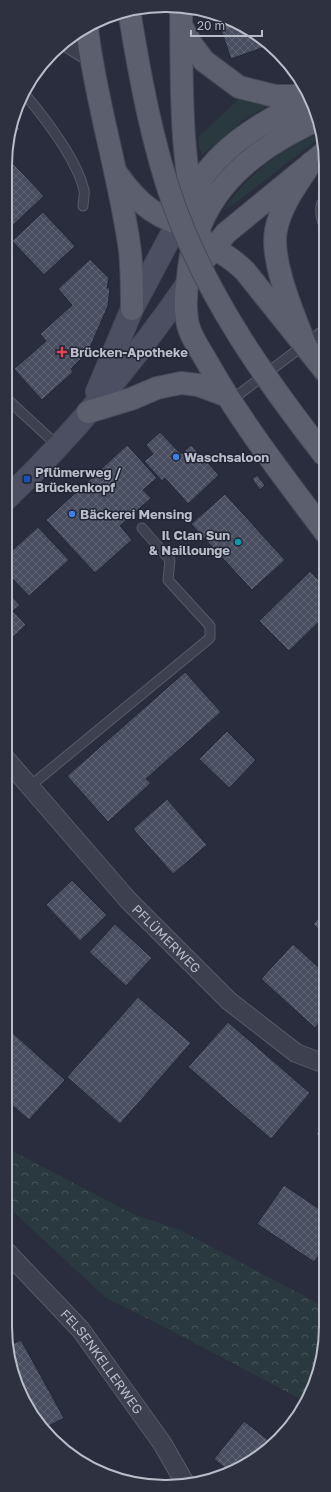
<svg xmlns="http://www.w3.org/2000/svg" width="331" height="1492" font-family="'Golos Text',sans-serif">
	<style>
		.grass { fill: #2a393f }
		.forest { fill: url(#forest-crowns) }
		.building { fill: url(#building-cross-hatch); stroke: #232736 }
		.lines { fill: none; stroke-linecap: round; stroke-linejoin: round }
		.lane-casing { stroke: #575b69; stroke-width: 11 }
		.street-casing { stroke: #575b69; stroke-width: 20 }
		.secondary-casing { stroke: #464958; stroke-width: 24 }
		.primary-casing { stroke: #464958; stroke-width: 24 }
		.lane { stroke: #3c404f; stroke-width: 9 }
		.street { stroke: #3c404f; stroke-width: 18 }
		.secondary { stroke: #4b4f61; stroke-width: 22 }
		.primary { stroke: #5b5f6e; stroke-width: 22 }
		.primary-bridge-casing { stroke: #464958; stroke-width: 24; stroke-linecap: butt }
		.primary-bridge { stroke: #5b5f6e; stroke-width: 22 }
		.health-dot { fill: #e0444e; stroke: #212534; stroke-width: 1.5 }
		.shop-dot { fill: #3f7fe0; stroke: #212534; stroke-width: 1.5 }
		.transit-dot { fill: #1a4fb4; stroke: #212534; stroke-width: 1.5 }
		.culture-dot { fill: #0f9aa8; stroke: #212534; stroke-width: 1.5 }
		.labels { text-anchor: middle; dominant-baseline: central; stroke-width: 3; stroke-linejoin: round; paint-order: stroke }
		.poi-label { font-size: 13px; font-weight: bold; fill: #b9bcc9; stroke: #212534; text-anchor: start }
		.street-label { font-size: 13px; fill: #b9bcc9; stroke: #212534 }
		.rim { fill: none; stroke: #b9bcc9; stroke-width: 2 }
	</style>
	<defs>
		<pattern id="forest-crowns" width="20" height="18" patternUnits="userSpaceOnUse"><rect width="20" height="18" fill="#2a393f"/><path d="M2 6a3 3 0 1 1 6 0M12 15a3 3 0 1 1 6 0" fill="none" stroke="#475459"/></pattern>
		<pattern id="building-cross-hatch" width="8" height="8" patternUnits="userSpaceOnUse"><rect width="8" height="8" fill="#484d60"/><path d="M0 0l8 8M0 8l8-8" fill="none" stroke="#606575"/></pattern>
	</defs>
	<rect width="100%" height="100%" fill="#292d3e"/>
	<path class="grass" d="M240,98l29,7 -24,14 -43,36 -3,-8v-11z
		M321,133l1,3 -88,68 -11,6c24,-35 59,-62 98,-77z"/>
	<path class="forest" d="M5,1147l128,67 47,16 145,77v41l-19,54 -151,-80 -49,-24 -101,-94z"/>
	<path class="building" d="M216,15l21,7 33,23 -39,14z
		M14,122l6,7 -12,10z
		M6,156l38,40 -35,33 -3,-3z
		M43,212l32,34 -31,29 -32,-34z
		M90,259l19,19 -2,10h3l-2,18 -20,46 -17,17 2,3 -31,28 -28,-31 32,-28 -6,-7 32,-29 -14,-16z
		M160,432l21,22 10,-9 28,30 -31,29 -23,-26 -3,3 -18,-20 9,-7 -7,-9z
		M127,445l30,33 -14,12 8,8 -31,28 12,14 -37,33 -49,-53z
		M257,475l8,10 -5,5 -8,-11z
		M225,494l60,66 -33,30 -61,-66z
		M38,527l31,33 -40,36 -23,-24v-16z
		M310,571l15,15v30l-36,35 -30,-30z
		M7,591l13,14 -7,6 13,14 -20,19z
		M185,672l36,40 -75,67 5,4 -43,39 -41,-46z
		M227,731l29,29 -27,28 -30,-29z
		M167,799l40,46 -34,29 -40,-45z
		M325,840v9l-5,-4z
		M72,880l35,35 -27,26 -34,-36z
		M325,912v23l-12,-11z
		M115,924l37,34 -26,28 -37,-34z
		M293,944l32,29v49l-3,-2 -7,8 -54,-49z
		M138,997l53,46 -71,81 -53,-47z
		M228,1022l82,71 -39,46 -83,-72z
		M5,1026l60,54 -36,40 -24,-21z
		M325,1123v18l-9,-7z
		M284,1185l41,28v34l-11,15 -57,-38z
		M6,1332l7,12 8,-4 43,78 -21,11 -26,-41z
		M244,1421l28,22 -9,11 -33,18 -16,-13z"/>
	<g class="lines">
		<g class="lane-casing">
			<path id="lane" d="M24,93c20,24 53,67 60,97 1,5 -1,11 -1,16
				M325,230c-3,-11 -8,-22 0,-32
				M6,398l52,48
				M230,401l95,-72
				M29,787l181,-149v-12l-42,-46 2,-20 -28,-32"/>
		</g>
		<g class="street-casing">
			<g id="street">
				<path d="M65,41l25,16"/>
				<path id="s1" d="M6,759l122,141 101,101 67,52 29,11"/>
				<path id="s2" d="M5,1250l76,80 81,113 23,40"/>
			</g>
		</g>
		<g class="secondary-casing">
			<path id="secondary" d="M97,392l35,-83 45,-85
				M6,499c71,-67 132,-143 187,-223"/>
		</g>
		<g class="primary-casing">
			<path id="primary" d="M181,7c1,75 -2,153 19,227
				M181,25l11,20 12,16 35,26 36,9h34
				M87,29c9,75 33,147 43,222 2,19 2,38 2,58
				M317,120c-70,32 -122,76 -129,157 -2,13 -3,29 -1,42 1,14 12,29 19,41 34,61 77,116 119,172
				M117,174c21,30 42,47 79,54
				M189,201c6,-10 11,-22 19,-31 26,-33 66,-54 103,-71
				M192,245c23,1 37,11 53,26l80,100
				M205,259l21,-26 99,-81
				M305,344c-11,-29 -35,-83 -29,-114 5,-25 21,-46 35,-67
				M88,412l43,-13 26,-11 24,-5 17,2 27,10"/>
		</g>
		<use href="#lane" class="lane"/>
		<use href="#street" class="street"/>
		<use href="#secondary" class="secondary"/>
		<use href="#primary" class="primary"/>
		<g class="primary-bridge-casing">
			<path id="primary-bridge" d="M129,10c11,67 23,134 46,198 34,92 90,171 150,248"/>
		</g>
		<use href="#primary-bridge" class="primary-bridge"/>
	</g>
	<path class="health-dot" d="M60 346h4v4h4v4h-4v4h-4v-4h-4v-4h4z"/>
	<g class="shop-dot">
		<circle cx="176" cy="457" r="4"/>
		<circle cx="72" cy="514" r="4"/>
	</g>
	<rect class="transit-dot" x="23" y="475" width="8" height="8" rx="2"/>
	<circle class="culture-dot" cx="238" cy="542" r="4"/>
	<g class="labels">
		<g class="poi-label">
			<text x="70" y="352">Brücken-Apotheke</text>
			<text x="184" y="457">Waschsaloon</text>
			<text x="35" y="472">Pflümerweg /<tspan x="35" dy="15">Brückenkopf</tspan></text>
			<text x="80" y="514">Bäckerei Mensing</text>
			<text x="230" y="535" text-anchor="end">Il Clan Sun<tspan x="230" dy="15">&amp; Naillounge</tspan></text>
		</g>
		<g class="street-label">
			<text stroke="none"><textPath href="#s1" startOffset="241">PFLÜMERWEG</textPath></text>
			<text stroke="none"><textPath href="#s2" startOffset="148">FELSENKELLERWEG</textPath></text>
		</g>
	</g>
	<path d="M0 0H331V1492H0ZM165 12H166A153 153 0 0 1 319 165V1327A153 153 0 0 1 166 1480H165A153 153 0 0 1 12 1327V165A153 153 0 0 1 165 12Z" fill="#2d3140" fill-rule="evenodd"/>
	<path class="rim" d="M165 12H166A153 153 0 0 1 319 165V1327A153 153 0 0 1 166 1480H165A153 153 0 0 1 12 1327V165A153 153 0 0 1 165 12Z"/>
	<path d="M191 30v6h71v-6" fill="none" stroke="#b9bcc9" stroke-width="2"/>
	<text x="197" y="30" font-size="12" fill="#b9bcc9" stroke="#212534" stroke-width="3" paint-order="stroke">20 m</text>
</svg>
